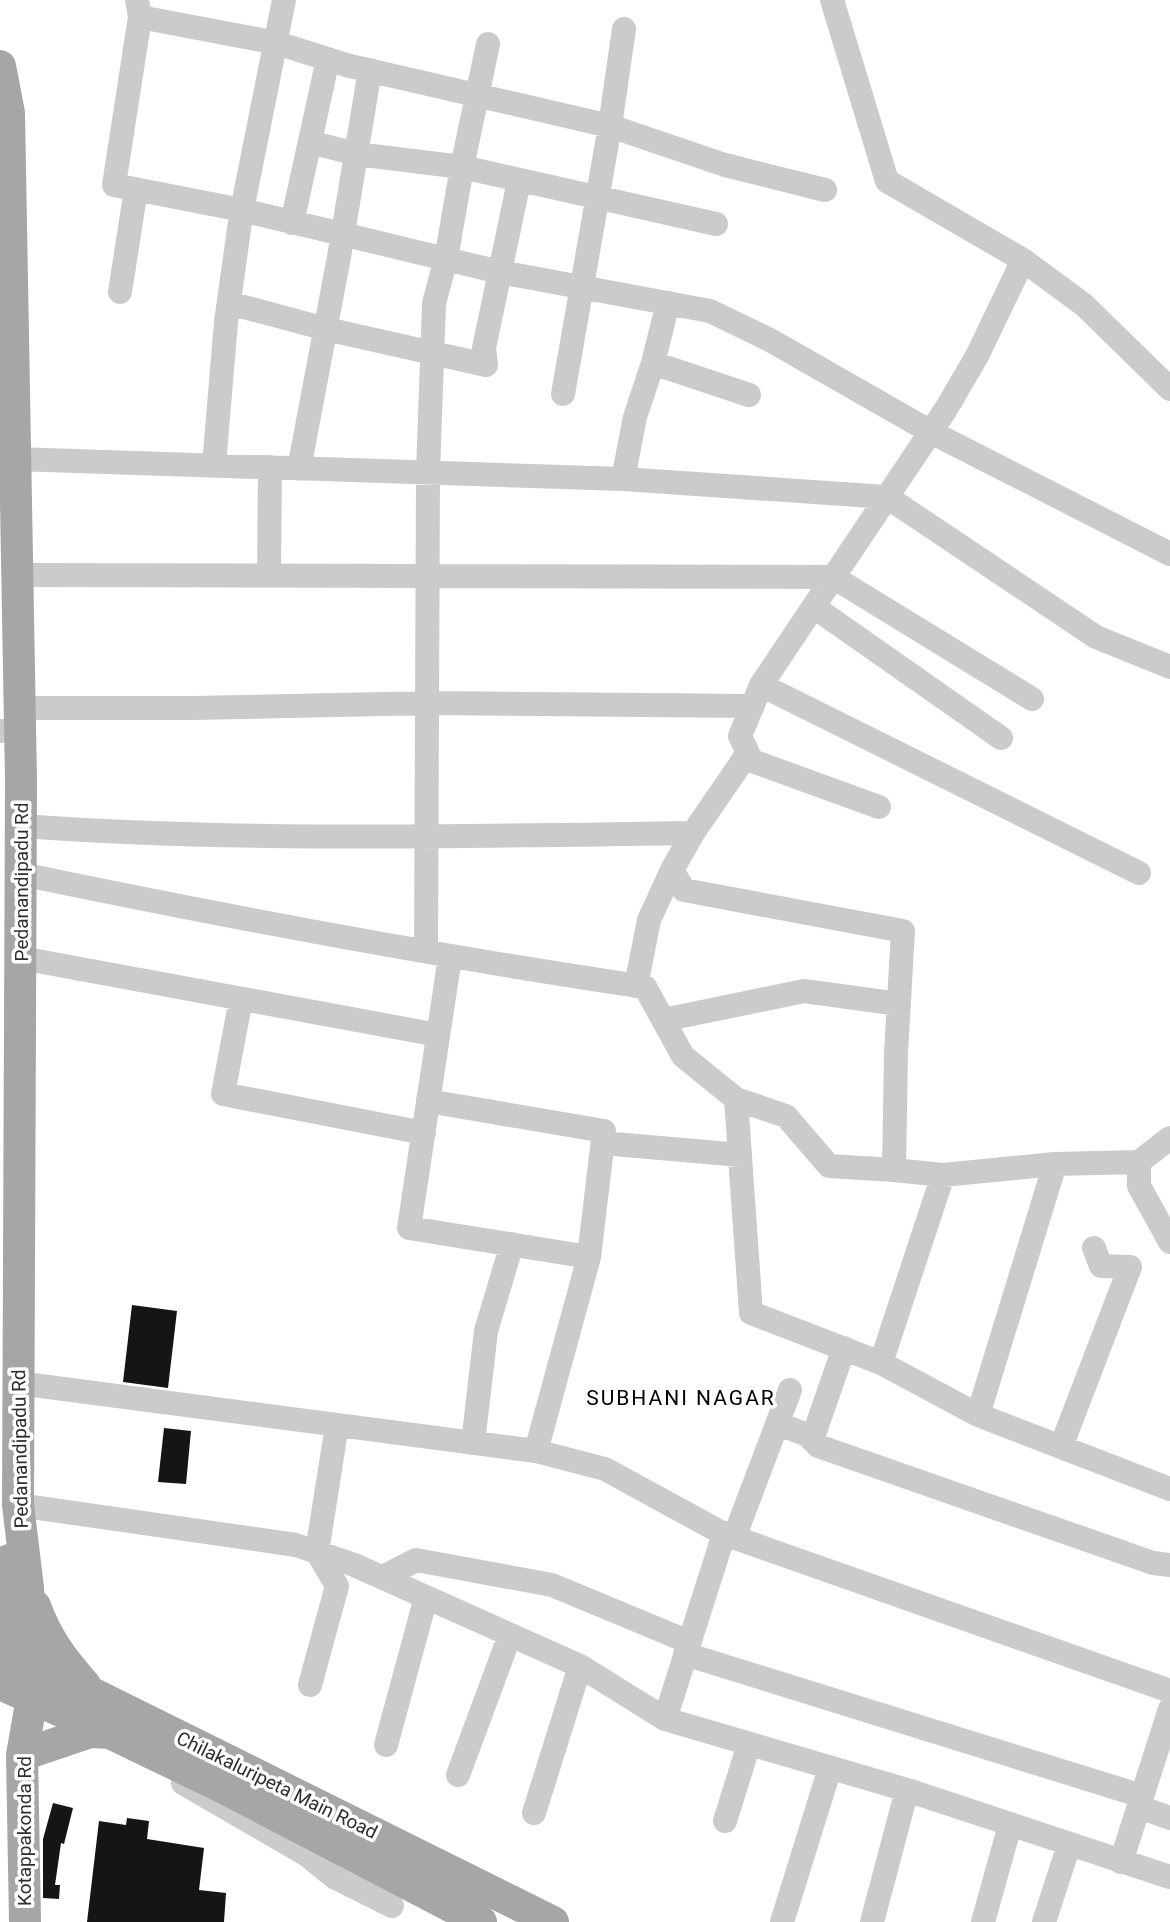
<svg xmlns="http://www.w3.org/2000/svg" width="1170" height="1922" font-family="Roboto,sans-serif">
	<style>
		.building { fill: #151515 }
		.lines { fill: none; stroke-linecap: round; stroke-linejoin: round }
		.minor { stroke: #cbcbcb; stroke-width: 24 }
		.major { stroke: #a6a6a6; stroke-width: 32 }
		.labels { text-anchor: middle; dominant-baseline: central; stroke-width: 7; stroke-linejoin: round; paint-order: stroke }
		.street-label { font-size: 19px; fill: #2e2e2e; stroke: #fff }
		.neighbourhood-label { font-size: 21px; letter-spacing: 2px; fill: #000; stroke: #fff }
	</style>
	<rect width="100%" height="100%" fill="#fff"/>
	<path class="building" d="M132,1305l45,6 -9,77 -45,-6z
		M164,1428l27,3 -5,53 -28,-2z
		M53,1803l20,5 -9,36 -3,-1 -6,42h5l-1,14 -16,-1v-59z
		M127,1818l22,3 -2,18 57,9 -5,42 27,3 -2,29h-137l12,-101 27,4z"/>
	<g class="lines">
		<path class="minor" d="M137,0l3,17 -26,168 128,25 258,62 210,39 60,29 161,92 239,122
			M832,0l55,181 136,79
			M140,17l137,26 69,22 264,61 115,39 100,25
			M310,142l46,12 106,13 254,57
			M292,223l36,-164
			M120,292l16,-103
			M229,303l97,26 160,36 -2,-17 35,-167
			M653,363l96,32
			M1170,389l-86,-84 -61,-45 -46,96 -31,53 -185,276 -21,51 8,17 -55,80 -21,37 12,20 219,41 -7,122 -2,117 49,5 112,-11 84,-2v24l31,56
			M563,394l47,-268 14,-97
			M15,459l608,20 264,18 209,140 74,30
			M214,465l12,-143 15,-107 43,-215
			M299,469l40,-212 31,-187
			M623,479l12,-62 18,-54 15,-60
			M18,575l815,2 199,122
			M269,575l1,-108
			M814,607l187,131
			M761,685l378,188
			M20,708h172l237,-5 324,3
			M0,731h1
			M744,758l135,49
			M21,826c223,16 448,10 672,7
			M21,874c207,43 415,82 624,113l38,69 53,43 15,214 130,50 97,52 192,74
			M426,951l2,-478 6,-170 12,-44 16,-92 26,-123
			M21,958l417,77
			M636,986l13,-66 23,-50
			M241,999l-18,95 201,39
			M663,1020l141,-29 95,13
			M736,1099l50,17 43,50 65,4
			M428,1101l176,30 -15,126 -180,-29 41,-271
			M603,1143l137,12
			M1139,1162l31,-24
			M881,1363l62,-188
			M18,1383l518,68 69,18 119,65 -59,185 242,71
			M978,1415l77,-251
			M778,1424l30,11 10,11 335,117 17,2
			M812,1440l32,-92
			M473,1443l13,-112 26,-87
			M1061,1447l69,-180 -29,-1 -7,-18
			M536,1451l53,-194
			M18,1505l278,40 56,19 228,102 85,53
			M724,1534l446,157
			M724,1534l13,-4 53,-140
			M383,1577l33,-17 136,25 137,57
			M685,1654l457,142
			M310,1685l27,-99 -20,-34 20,-127
			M386,1745l40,-148
			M458,1775l52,-140
			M183,1783l124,72 27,22 58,29
			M1139,1807l31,11
			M534,1813l46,-147
			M725,1821l24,-77
			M1121,1862l49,-153
			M782,1922l48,-154
			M872,1922l35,-132 263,87
			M983,1922l27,-97
			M1044,1922l25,-77"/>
		<path class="major" d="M0,66l9,47 12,668 -3,724 10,83 4,76v34l-10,57 3,167
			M35,1606c12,33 27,53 50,79
			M0,1651l92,42 461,229
			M3,1673l6,-113
			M0,1684l110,49 114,55 257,134
			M22,1755l68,-23 20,1"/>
	</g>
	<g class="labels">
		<g class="street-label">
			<text transform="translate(21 882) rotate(-90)">Pedanandipadu Rd</text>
			<text transform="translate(20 1449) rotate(-91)">Pedanandipadu Rd</text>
			<text transform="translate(277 1785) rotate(26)">Chilakaluripeta Main Road</text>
			<text transform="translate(24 1831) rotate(-90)">Kotappakonda Rd</text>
		</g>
		<g class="neighbourhood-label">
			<text x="681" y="1398">SUBHANI NAGAR</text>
		</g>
	</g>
</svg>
